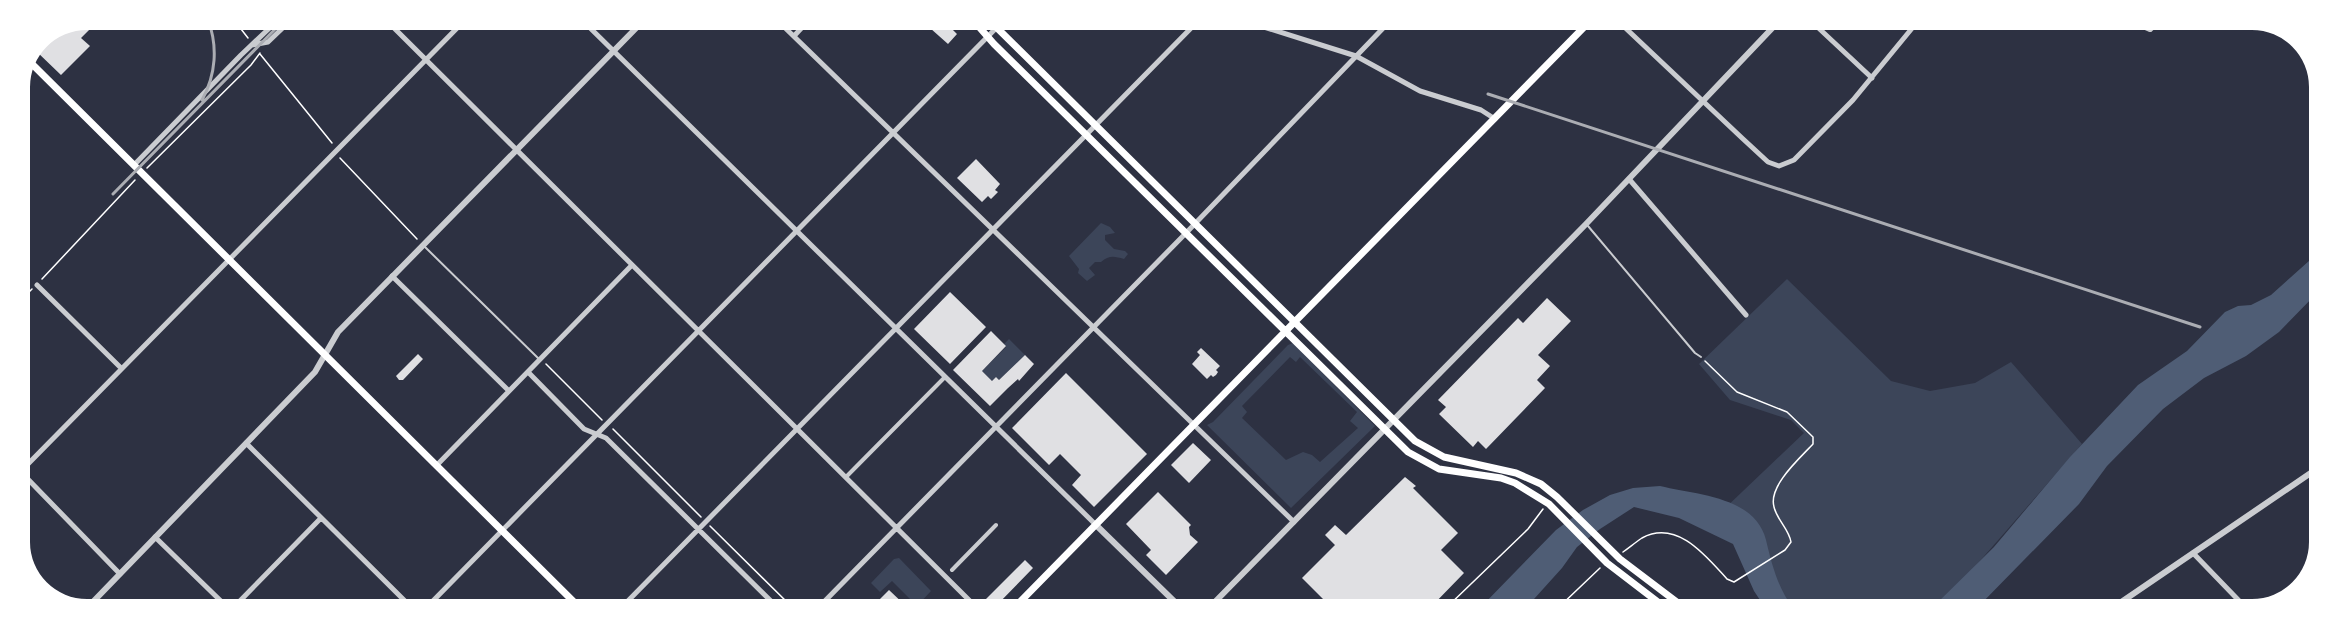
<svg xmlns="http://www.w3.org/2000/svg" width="2339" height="629" font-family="'Fira Sans',sans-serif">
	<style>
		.green { fill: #3c4559; fill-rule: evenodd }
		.water { fill: #4f5d75 }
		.building { fill: #e0e0e3 }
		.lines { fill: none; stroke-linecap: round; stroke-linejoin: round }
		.path { stroke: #fff; stroke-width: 1.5 }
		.service { stroke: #caccd0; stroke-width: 2 }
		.pedestrian { stroke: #caccd0; stroke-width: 4 }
		.minor { stroke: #caccd0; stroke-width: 5 }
		.tertiary { stroke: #caccd0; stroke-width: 6 }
		.secondary { stroke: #fff; stroke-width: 7 }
		.rail { stroke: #abadb3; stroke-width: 3 }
	</style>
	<rect width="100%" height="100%" fill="#2d3142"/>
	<path class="green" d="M1101,223l9,4 5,6 -10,2v5l9,9 11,2 3,3 -4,5c-10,-3 -15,-4 -23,3h-6l-6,6 6,7 -8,6 -9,-8 1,-4 -10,-13z
		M1787,279l104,102 39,10 45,-8 36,-21 71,82 -144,165h-154l-63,-97 83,-79 -13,-13 -61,-20 -31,-36z
		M1009,339l16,16 -26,25 -3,-3 -4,4 -10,-10 24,-24 -2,-3z
		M1293,343l82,83 -84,82 -84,-83 6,-3 75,-77zM1290,357l6,5 4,-5 57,55 -7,9 8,7 -38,34 -8,-7 -9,-3 -17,8 -44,-42 5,-6 -5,-6z
		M899,558l32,33 -14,15 -25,-25 -12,11 -9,-9 23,-24z"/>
	<path class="water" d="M2319,252l-1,40 -39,40 -33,24 -42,22 -41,31 -56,57 -28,38 -103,105h-45l63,-62 76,-90 68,-72 49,-34 38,-39 13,-6 13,-1 20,-10z
		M1660,486c36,9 95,10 106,54 6,25 12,49 28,69h-28l-12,-18 -21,-47 -54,-26 -45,-11 -34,22 -23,18 -15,21 -37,41h-46l77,-79 27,-20 27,-15 23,-7z"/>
	<path class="building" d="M936,20h7l14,14 -9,10 -18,-16z
		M83,21l7,8 -9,9 9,8 -29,29 -26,-25 4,-11z
		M976,159l24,25 -5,6 3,2 -7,7 -3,-3 -6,6 -25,-24z
		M950,292l36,35 -36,37 -36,-35z
		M1547,298l24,23 -33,34 12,11 -13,14 8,8 -59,61 -8,-8 -5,6 -34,-33 7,-7 -8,-7 80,-82 5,5z
		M991,331l15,15 -24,25 10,10 4,-4 3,3 26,-25 9,9 -15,17 -1,-2 -10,9 -18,18 -37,-36z
		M1201,348l19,18 -4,4 2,2 -2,3 -3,2 -2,-2 -4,4 -15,-15 8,-9 -3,-3z
		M418,354l5,5 -20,21h-4l-3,-4z
		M1066,373l81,81 -53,53 -22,-22 9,-10 -21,-21 -11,11 -37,-37z
		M1193,443l18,17 -22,23 -18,-18z
		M1405,477l11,9 -3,2 45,45 -17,17 23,23 -35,36h-24l-2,-2 -2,2h-68l-31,-31 33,-33 -10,-10 10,-10 11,10z
		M1158,492l33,33 -2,2 1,8 8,7 -32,33 -20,-20 5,-5 -25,-26z
		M1025,560l8,8 -38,39 -9,-8z
		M889,590l19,18h-37z"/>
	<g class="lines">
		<path class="path" d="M234,20l14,18
			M260,54l72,89
			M340,158l77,81
			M147,168l104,-103 9,-12
			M42,279l93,-99
			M20,301l12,-12
			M546,364l56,56
			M613,429l88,88
			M710,526l83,82
			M1623,552c7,-5 13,-10 19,-14 35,-19 64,18 85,41l7,3 51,-32 6,-8c-2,-13 -14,-22 -17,-35 -6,-21 26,-49 39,-63v-7l-26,-25 -50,-20 -32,-31
			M1445,609l83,-80 15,-20
			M1557,609l43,-41"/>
		<path class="service" d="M1588,226l107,127 6,4
			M424,246l116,114"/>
		<path class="pedestrian" d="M846,477l99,-100
			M952,570l44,-45"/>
		<path class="minor" d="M386,20l591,588
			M582,20l514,505
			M777,20l517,502
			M1245,21l111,35 64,35 61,19 14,9
			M1618,21l124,117 26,24 11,4 15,-6 59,-60 65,-79
			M1811,21l61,57
			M2150,29l13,-7
			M794,36l15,-16
			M252,45l16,-3 23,-22
			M134,165l107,-110 37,-35
			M1629,179l117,136
			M392,276l117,115
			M37,285l84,83
			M528,372l56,57 22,9 172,170
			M246,443l166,165
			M436,466l196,-201
			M20,471l100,103
			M20,482l8,-18 437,-444
			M155,537l72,70
			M2193,553l54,56
			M234,607l87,-89
			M426,608l578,-588
			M621,608l577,-587
			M818,608l368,-375 204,-212"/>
		<path class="tertiary" d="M2134,22l16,7
			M1096,525l85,83
			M88,607l227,-235 23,-40 306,-312
			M1209,608l377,-384 193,-203
			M2111,609l207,-141"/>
		<path class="secondary" d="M973,20l21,24 414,408 31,17 62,9 14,5 34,21 58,59 60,46
			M989,20l426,421 29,16 72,16 25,11 16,13 63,62 66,50
			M30,62l550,546
			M1014,608l576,-587"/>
		<path class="rail" d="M1488,94l712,233
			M202,100c14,-25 16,-54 6,-80
			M113,194l171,-174"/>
	</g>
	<path d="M0 0H2339V629H0ZM87 30H2252A57 57 0 0 1 2309 87V542A57 57 0 0 1 2252 599H87A57 57 0 0 1 30 542V87A57 57 0 0 1 87 30Z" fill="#fff" fill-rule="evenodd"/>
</svg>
